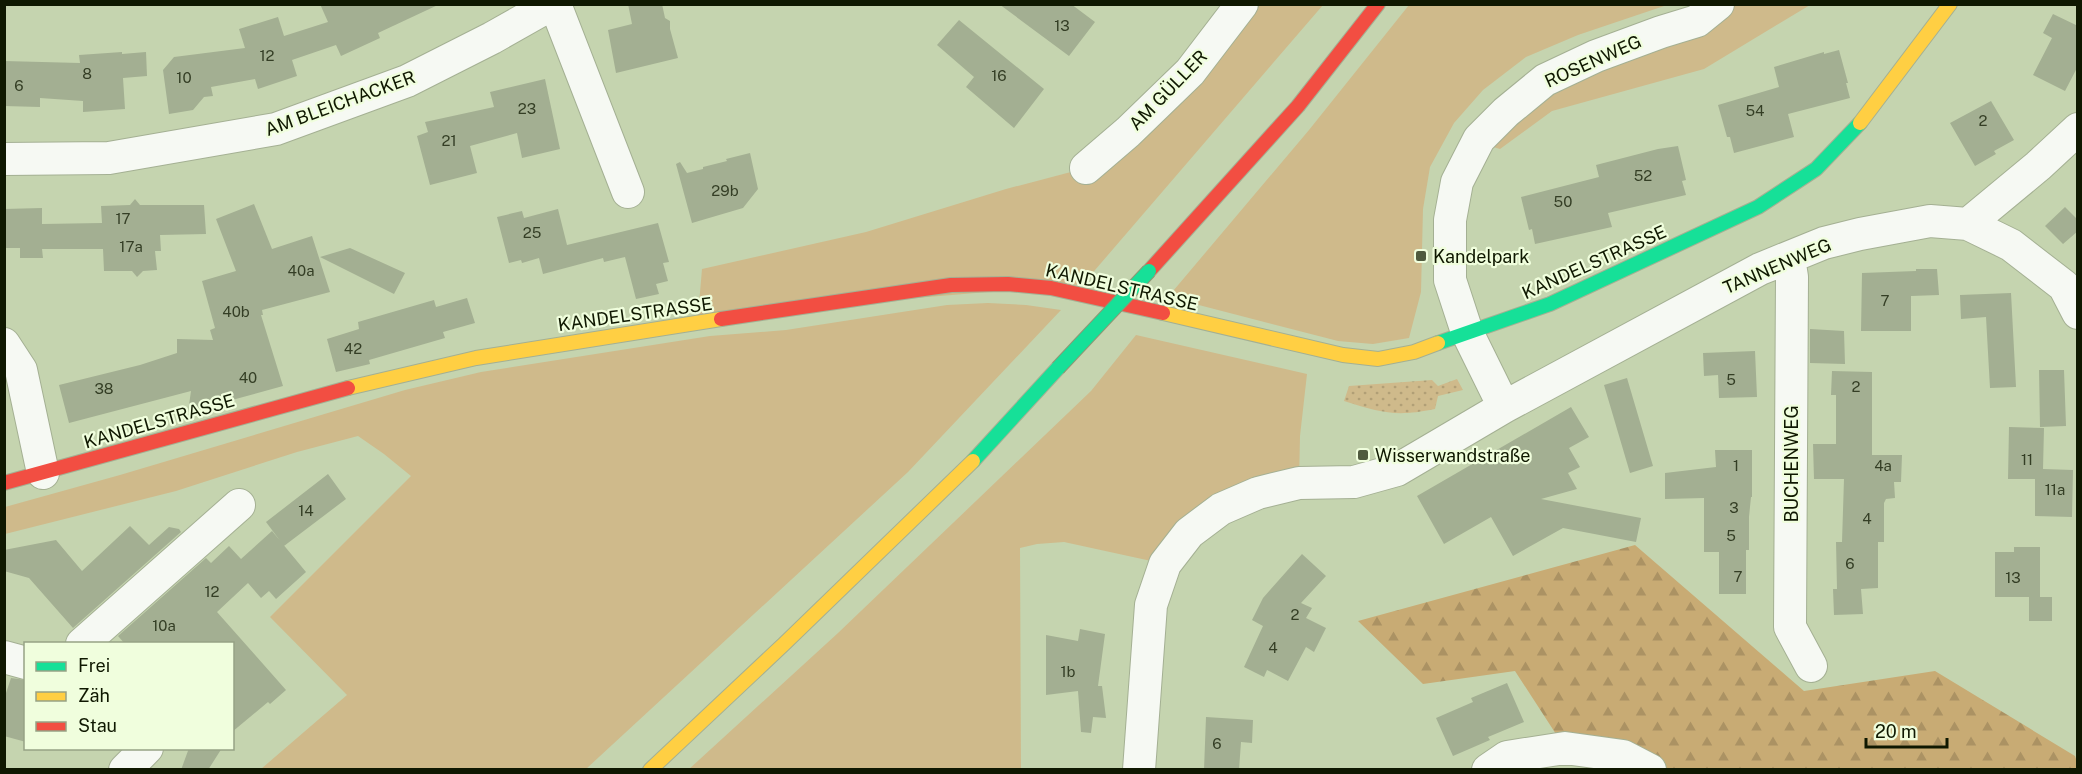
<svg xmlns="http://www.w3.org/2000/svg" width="2082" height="774" font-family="'Public Sans',sans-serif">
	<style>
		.grass { fill: #cfba8b }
		.forest { fill: url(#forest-firs) }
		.park { fill: url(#park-dots) }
		.building { fill: #a3af92 }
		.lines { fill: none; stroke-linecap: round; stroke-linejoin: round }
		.street-casing { stroke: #a4b093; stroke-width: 34 }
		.fast-casing { stroke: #a4b093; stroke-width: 16 }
		.slow-casing { stroke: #a4b093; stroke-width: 16 }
		.jam-casing { stroke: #a4b093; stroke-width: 16 }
		.street { stroke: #f6f9f3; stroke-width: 32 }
		.fast { stroke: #16e098; stroke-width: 14 }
		.slow { stroke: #ffcf43; stroke-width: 14 }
		.jam { stroke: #f24e42; stroke-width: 14 }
		.fast-bridge-casing { stroke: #8b9875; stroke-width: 16; stroke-linecap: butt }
		.fast-bridge { stroke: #16e098; stroke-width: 14 }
		.poi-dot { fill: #4f5a3e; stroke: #f0fedd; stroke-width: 2 }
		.labels { text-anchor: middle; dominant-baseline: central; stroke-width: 4.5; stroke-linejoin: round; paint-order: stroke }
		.number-label { font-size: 15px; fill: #343e25 }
		.street-label { font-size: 18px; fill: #0f1801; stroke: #f0fedd }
		.poi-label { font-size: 18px; fill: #0f1801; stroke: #f0fedd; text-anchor: start }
	</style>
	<defs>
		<pattern id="forest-firs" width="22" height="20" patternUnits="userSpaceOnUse" patternTransform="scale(1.5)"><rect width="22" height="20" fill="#c8ab74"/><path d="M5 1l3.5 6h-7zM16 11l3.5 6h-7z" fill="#ab9263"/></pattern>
		<pattern id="park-dots" width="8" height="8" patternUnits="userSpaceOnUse" patternTransform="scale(1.5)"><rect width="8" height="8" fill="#cfba8b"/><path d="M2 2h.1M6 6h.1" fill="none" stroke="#b19f76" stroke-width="1.8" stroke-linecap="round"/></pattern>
	</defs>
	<rect width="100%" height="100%" fill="#c5d4af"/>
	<path class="grass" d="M1242,5h81l-240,279 -385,32 4,-47 164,-37 140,-43 80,-21z
		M1409,5h258l-89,30 -52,22 -43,33 -29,33 -24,44 -7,42 -2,83 -12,46 -36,6 -35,-3 -170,-44 141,-167z
		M1692,5h118l-106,64 -152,42 -52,38 -10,-3 45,-45 162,-80z
		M988,303l38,2 35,5 -153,162 -322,297h-325l86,-74 -77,-78 141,-141 -27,-22 -26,-18 -61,16 -121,39 -171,43v-27l115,-32 285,-85 76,-18 229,-36 76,-6 161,-25z
		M1136,335l171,39 -7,62 -1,47 -41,10 -93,71 -101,-22 -27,2 -17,4 1,221 -333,1 150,-137 253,-242z"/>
	<path class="forest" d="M1635,545l169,146 131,-20 140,85 2,6v7h-427l-85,-21 -50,-77 -92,13 -65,-63z"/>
	<path class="park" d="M1457,379l6,11 -25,6 -3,13c-39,8 -53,4 -91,-8l5,-15 83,-6 6,6z"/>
	<path class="building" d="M320,4h120l-62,29 2,5 -39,18 -5,-11 -44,15 5,16 -39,13 -3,-10 -44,8 2,9 -9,1 -11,13 -24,4 -6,-44 11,-13 71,-9 -6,-19 39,-12 6,19 44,-14z
		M628,4h34l3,14 5,3v8l8,29 -62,15 -8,-43 24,-6z
		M999,4h72l24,18 -26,34z
		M2053,14l25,12v40l-13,25 -32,-16 19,-37 -9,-5z
		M959,20l85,69 -30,39 -48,-41 8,-10 -37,-32z
		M1839,50l9,33h-2l4,15 -62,16 6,23 -60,16 -4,-16h-3l-9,-32 61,-18 -5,-20 50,-15v2z
		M122,52v2l24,-2 1,24 -24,2 2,31 -42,3v-11l-43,-3v9l-36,-1v-45l76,2 -1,-8z
		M545,79l15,70 -38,9 -5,-25 -47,13 7,27 -47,12 -13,-49 11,-4 -3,-10 69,-15 -4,-15z
		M1991,101l23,39 -20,11 2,3 -21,12 -25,-43z
		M1678,146l8,34 -4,1 4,14 -78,18 4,14 -77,17 -3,-15 -3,1 -8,-33 78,-20 -3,-12 62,-16z
		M750,153l8,36 -15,19 -51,15 -16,-59 4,-2 7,11 16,-4v-2l24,-6 -1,-2z
		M135,199l5,6h64l2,29 -46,1 1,16h-6l2,19 -14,1 -6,6 -5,-6h-28l-1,-22h-61l1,9h-23v-10h-16v-39l38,-1v16l60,-1 -1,-17 29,-1z
		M254,204l18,45 40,-13 18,56 -68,18 1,5h-2l22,71 -95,26 3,-21 -122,32 -10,-38 81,-20 37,-12v-14l36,1 -3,-10 5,-2 -13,-47 34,-10 -20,-52z
		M2065,207l13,13v11l-15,13 -18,-18z
		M558,209l9,36 91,-22 11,39 -6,1 5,18 -12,3 3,10 -23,5 -11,-42 -21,5 -1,-4 -60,16 -4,-16 -17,5 -1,-3 -12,3 -12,-46 25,-6 2,7z
		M350,248l55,25 -11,21 -74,-37z
		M1916,269h21l2,26 -28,1v35h-50l1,-58 54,-2z
		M2011,293l5,94 -26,1 -4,-71 -25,2 -1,-24z
		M467,298l8,25 -32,9 2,6 -76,22 1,4 -34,8 -9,-33 32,-10 -1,-7 76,-22 2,7z
		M1810,329l34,2 1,33 -35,-1z
		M1755,351l2,46 -38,1 -1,-23 -14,1 -1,-23z
		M2039,370h25l2,56 -26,1z
		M1832,371l40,1v83h30l-1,27h-7l1,16 -9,1 -2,4v39h-6v46l-17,1 2,25 -29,1 -1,-26h4l-1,-47h6l2,-63h-30l-1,-35h23v-49h-5z
		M1627,378l26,88 -23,7 -26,-88z
		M1571,407l18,30 -20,11 11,19 -12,6 9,16 -36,10 100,19 -5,24 -73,-14 -50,28 -22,-39 -47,27 -27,-48z
		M2009,427l35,1 -1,41 30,1 -1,47 -37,-1v-37h-27z
		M1715,450h37v47h-1l-2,20v33h-3v44h-27v-42h-15v-54l-39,1v-26l51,-6z
		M328,474l18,25 -62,47 -18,-24z
		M130,526l19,19 20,-18 10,2 2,3 -108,96 -44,-50 -25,-7v-21l52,-10 26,31z
		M272,531l34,41 -30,27 -7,-8 -8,7 -13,-15 -31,29 69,78 -16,14 -2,-2 -36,30v-88h-107l-7,-8 88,-78 5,5 18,-17 12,13z
		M2014,547h26v50h12v24h-23v-24h-34v-45h19z
		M1302,554l24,22 -25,27 11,5 -6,10 20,10 -12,24 -8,-5 -18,34 -21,-11 -3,7 -20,-10 19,-41 -11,-6 11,-22z
		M1080,629l25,5 -7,52h4l4,32 -13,-1 -2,16 -10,-1 -3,-41 -32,4v-60l32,6z
		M11,678l15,2v62l-22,-6v-37z
		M1507,683l17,39 -36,15 2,3 -37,16 -17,-38 37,-16 -2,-4z
		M1206,717l47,3 -1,23 -11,-1 -2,28h-35z
		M189,748h33l-14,22h-27z"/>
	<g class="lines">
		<g class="street-casing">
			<path id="street" d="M555,4l73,188
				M4,159l105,-1 167,-29 131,-48 85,-43 60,-34
				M1086,168l42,-36 62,-60 52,-68
				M1968,224l70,-58 40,-37
				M1789,258l3,19 -2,350 21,39
				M4,344l17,26 22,103
				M1504,407l-37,-75 -17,-52v-60l7,-38 22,-43 27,-27 39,-32 51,-24 65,-24 36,-11 21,-17
				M82,644l157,-139
				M4,657l22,6
				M125,770l22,-22
				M1139,770l12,-165 14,-41 24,-31 32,-24 37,-16 41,-10 55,-1 43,-12 107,-63 256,-138 64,-26 36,-9 70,-13 38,3 43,21 53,41 14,27
				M1488,770l19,-13 58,-9 58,8 27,14"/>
		</g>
		<g class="fast-casing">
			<path id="fast" d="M1438,343l112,-39 208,-97 58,-38 44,-46
				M973,461l85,-93"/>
		</g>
		<g class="slow-casing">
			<path id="slow" d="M1860,123l90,-119
				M1163,313l180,42 35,4 36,-7 24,-9
				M348,388l128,-30 245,-39
				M650,770l134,-126 189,-183"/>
		</g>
		<g class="jam-casing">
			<path id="jam" d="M1149,271l149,-165 80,-102
				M721,319l230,-34 57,-1 43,4 112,25
				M4,483l344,-95"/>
		</g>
		<use href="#street" class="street"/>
		<use href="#fast" class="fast"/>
		<use href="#slow" class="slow"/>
		<use href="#jam" class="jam"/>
		<g class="fast-bridge-casing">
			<path id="fast-bridge" d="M1058,368l91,-97"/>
		</g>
		<use href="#fast-bridge" class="fast-bridge"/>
	</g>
	<g class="poi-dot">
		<rect x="1415" y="250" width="12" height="12" rx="3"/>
		<rect x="1357" y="449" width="12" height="12" rx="3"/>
	</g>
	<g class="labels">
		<g class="number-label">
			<text x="1062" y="25">13</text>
			<text x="267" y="55">12</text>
			<text x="87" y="73">8</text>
			<text x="999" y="75">16</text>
			<text x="184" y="77">10</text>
			<text x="19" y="85">6</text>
			<text x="527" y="108">23</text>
			<text x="1755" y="110">54</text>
			<text x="1983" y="120">2</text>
			<text x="449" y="140">21</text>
			<text x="1643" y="175">52</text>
			<text x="725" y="190">29b</text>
			<text x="1563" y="201">50</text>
			<text x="123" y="218">17</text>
			<text x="532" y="232">25</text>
			<text x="131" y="246">17a</text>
			<text x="301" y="270">40a</text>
			<text x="1885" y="300">7</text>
			<text x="236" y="311">40b</text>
			<text x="353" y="348">42</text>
			<text x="248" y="377">40</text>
			<text x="1731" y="379">5</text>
			<text x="1856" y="386">2</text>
			<text x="104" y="388">38</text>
			<text x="2027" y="459">11</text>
			<text x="1736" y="465">1</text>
			<text x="1883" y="465">4a</text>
			<text x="2055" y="489">11a</text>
			<text x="1734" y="507">3</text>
			<text x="306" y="510">14</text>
			<text x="1867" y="518">4</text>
			<text x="1731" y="535">5</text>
			<text x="1850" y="563">6</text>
			<text x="1738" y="576">7</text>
			<text x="2013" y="577">13</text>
			<text x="212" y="591">12</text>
			<text x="1295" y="614">2</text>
			<text x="164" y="625">10a</text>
			<text x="1273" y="647">4</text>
			<text x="1068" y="671">1b</text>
			<text x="1217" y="743">6</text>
		</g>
		<g class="street-label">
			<text transform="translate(1593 61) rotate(-24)">ROSENWEG</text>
			<text transform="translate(1168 90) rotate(-46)">AM GÜLLER</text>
			<text transform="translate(340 103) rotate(-20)">AM BLEICHACKER</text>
			<text transform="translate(1594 262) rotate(-24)">KANDELSTRASSE</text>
			<text transform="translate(1777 266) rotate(-23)">TANNENWEG</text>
			<text transform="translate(1122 287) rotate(13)">KANDELSTRASSE</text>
			<text transform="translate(635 314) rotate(-8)">KANDELSTRASSE</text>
			<text transform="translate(159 421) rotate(-16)">KANDELSTRASSE</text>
			<text transform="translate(1791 464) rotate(-90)">BUCHENWEG</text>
		</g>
		<g class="poi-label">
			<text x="1433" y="256">Kandelpark</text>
			<text x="1375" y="455">Wisserwandstraße</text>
		</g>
	</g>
	<rect width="2082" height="774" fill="none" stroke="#0f1801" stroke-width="12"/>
	<rect x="24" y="642" width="210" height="108" fill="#f0fedd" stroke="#96a285" stroke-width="1.5"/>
	<rect x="36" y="662" width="30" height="9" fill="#16e098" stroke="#96a285" stroke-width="1.5"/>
	<text x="78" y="672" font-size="18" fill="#0f1801">Frei</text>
	<rect x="36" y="692" width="30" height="9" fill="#ffcf43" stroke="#96a285" stroke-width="1.5"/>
	<text x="78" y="702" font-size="18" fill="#0f1801">Zäh</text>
	<rect x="36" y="722" width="30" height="9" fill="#f24e42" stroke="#96a285" stroke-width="1.5"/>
	<text x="78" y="732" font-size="18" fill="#0f1801">Stau</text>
	<path d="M1866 738v9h81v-9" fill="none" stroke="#0f1801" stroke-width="3"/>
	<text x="1875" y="738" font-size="18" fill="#0f1801" stroke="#f0fedd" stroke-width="4.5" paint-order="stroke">20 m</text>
</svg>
